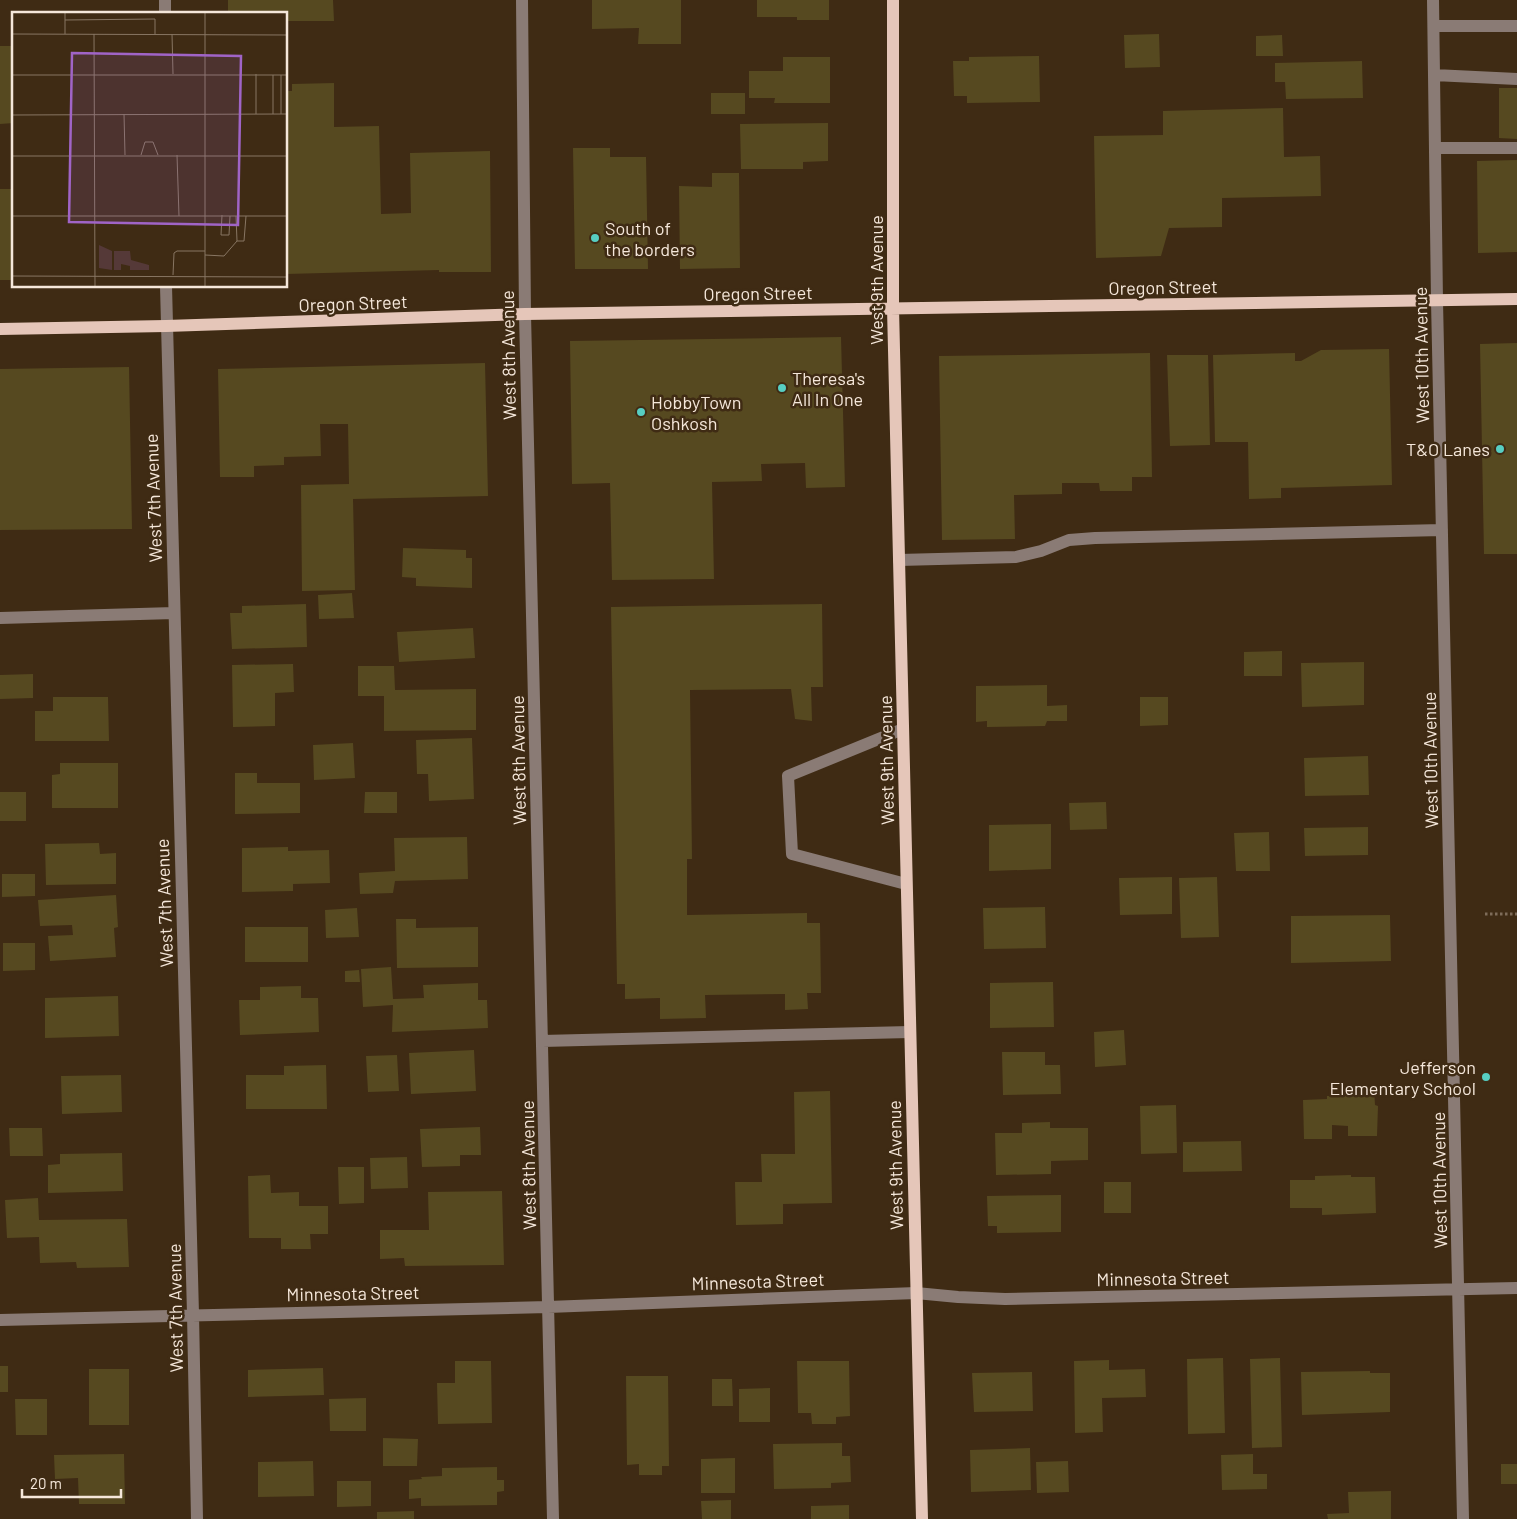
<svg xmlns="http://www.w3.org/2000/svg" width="1517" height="1519" font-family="Barlow,sans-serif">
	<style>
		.building { fill: #564920 }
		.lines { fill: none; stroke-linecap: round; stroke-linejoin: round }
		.path { stroke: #7e6c59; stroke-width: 3; stroke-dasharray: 2.5 2.5; stroke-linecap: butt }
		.minor { stroke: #8a7b75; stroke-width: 12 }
		.major { stroke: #e5c6b9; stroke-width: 12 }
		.poi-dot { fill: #57cec2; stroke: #3f2b14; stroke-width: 2 }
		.labels { text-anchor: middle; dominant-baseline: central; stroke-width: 5; stroke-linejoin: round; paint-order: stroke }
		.poi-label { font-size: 18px; fill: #f5e7da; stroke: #3f2b14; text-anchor: start }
		.street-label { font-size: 18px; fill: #f5e7da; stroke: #3f2b14 }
		.inset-road { fill: none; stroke: #887663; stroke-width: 1 }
		.view { fill: #a064c7; fill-opacity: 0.15; stroke: #a064c7; stroke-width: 2.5 }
		.inset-edge { fill: none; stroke: #f5e7da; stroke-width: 2.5 }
	</style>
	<rect width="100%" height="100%" fill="#3f2b14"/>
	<path class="building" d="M228,0h105l1,21h-48v-7h-58z
		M592,0h89v44h-43l1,-16 -47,1z
		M757,0h72v20h-32v-3h-40z
		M1159,34l1,33 -35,1 -1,-33z
		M1282,35l1,21h-27v-20z
		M0,46h14v77l-14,1z
		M1039,56l1,46 -73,1v-7h-13l-1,-35h16v-4z
		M783,57h47v46h-56l1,-5h-26v-27h34z
		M1362,61l1,37 -77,1 -1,-17h-10v-19z
		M334,83v44l45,-1 2,88 30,-1 -1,-60 80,-2 1,121h-52v-2l-153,4v-183h6v-7z
		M1499,88h18v51l-18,-1z
		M711,93h34v21h-34z
		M1283,108l1,49 36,-1 1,40 -99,2v29l-53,1 -8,28 -65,2 -2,-122 69,-1v-24z
		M828,123v38l-25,1v7h-62l-1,-45z
		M573,148h37v9h36l2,112h-73z
		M1517,160v92l-39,1 -1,-92z
		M712,173h27l1,95 -60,1 -1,-83 33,1z
		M0,189h14v91h-14z
		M841,337l4,150 -39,1 -1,-25 -44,1 1,17 -50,1 2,97 -102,1 -2,-97 -38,1 -2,-143z
		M1517,343v211h-33l-4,-210z
		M1389,349l3,136 -111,3v10l-32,1 -1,-57h-33l-2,-87 82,-2v8h6l20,-11z
		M1150,353l2,124h-20v14h-32l-1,-8h-37v11l-48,1 1,44 -73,1 -3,-184z
		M1167,355h41l2,90 -40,1z
		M485,363l3,133 -135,3 2,91 -53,1 -1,-106 48,-1 -1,-60h-28l1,32 -37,1v8l-30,1v11h-34l-2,-108z
		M129,367l3,162 -132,1v-161z
		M403,548l63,2v8h6v30l-56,-2v-8l-14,-1z
		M352,593l2,25 -35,1 -1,-24z
		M306,604l1,43 -75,2 -2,-36h12v-7z
		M822,604l1,83h-12l1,34 -17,-2 -4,-30 -101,1 2,169h-5v56l120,-2v10h13l1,70h-14l1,16 -23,1v-16l-80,1 1,23 -46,1v-21l-35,1v-15h-8l-6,-377z
		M473,628l2,30 -76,4 -2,-30z
		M1282,651v25h-38v-24z
		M1364,662v43l-62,2 -1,-44z
		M293,664l1,28 -19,1v33l-42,1 -1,-62z
		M358,666h36l1,24 81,-1v41l-92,1v-35h-26z
		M33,674v24l-33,1v-24z
		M1047,685v21l20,-1v16h-20l-2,5 -58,1v-6l-11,1v-36z
		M53,697h55l1,44h-74v-30h18z
		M1140,697h28v28l-28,1z
		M472,738l2,61 -45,2 -1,-27h-11l-1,-34z
		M353,743l2,35 -41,2 -1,-35z
		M1368,756l1,39 -64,1 -1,-38z
		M60,763h58v45h-66v-33l8,-1z
		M235,773h22v10h43v30l-65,1z
		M0,792h26v29h-26z
		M365,792h32v21h-33z
		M1106,802l1,27 -37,1 -1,-27z
		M1051,824v45l-62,2v-46z
		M1368,827v28l-63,1 -1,-28z
		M1269,832l1,39h-34l-2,-38z
		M467,837l1,42 -73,2 -2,12 -33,1 -1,-21 36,-2 -1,-33z
		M99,843l1,11 16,-1v31l-70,1 -1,-41z
		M288,847v4l41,-1 1,33 -37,1v7l-51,1v-44z
		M2,874h33v22l-33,1z
		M1172,877v37l-52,1 -1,-37z
		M1217,877l2,60 -38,1 -2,-60z
		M116,895l2,32 -4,1 2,29 -66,4 -2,-25 25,-1 -1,-10 -32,1 -2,-26z
		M1045,907l1,41 -62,1 -1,-41z
		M357,908l2,29 -33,1 -1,-28z
		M1390,915l1,46 -100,2v-47z
		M396,919h20v9l62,-1v40l-81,1z
		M245,927h63v35h-63z
		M3,943h32v27l-32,1z
		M391,967l2,32 31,-1 -1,-13 55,-2v17h9l1,28 -96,4 1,-27 -30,2 -2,-38z
		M359,970l1,12h-15v-11z
		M1053,982l1,45 -64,1v-45z
		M301,986v12h17l1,34 -79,3 -1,-35h21v-13z
		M118,996l1,40 -74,2v-40z
		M1124,1030l2,35 -31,2 -1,-35z
		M474,1050l2,41 -65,3 -2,-41z
		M1002,1052h43v13h15l1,29 -58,1z
		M397,1055l2,36 -31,1 -2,-36z
		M326,1065l1,44h-81v-34h38v-9z
		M121,1075l1,37 -60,2 -1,-38z
		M1346,1088h28l1,17 3,1 -1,30h-29v-10l-16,-1v14h-28l-1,-39 24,-1v-3h19z
		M830,1091l2,112 -49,1v20l-47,1 -1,-43h27l-1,-28h34l-1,-62z
		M1176,1105l1,48 -36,1 -1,-48z
		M1050,1122v6h38v32l-37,1v13l-55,1 -1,-42h27v-10z
		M480,1127l1,28h-21v11l-38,1 -2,-38z
		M9,1128h33l1,28h-33z
		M1241,1141l1,30 -59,1v-30z
		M122,1153l1,38 -75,2v-28l12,-1v-10z
		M407,1157l1,31 -37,1 -1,-31z
		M338,1167h26v36l-25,1z
		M270,1175l1,18 28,-1v14h29v28h-18l1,15h-30v-11h-32l-1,-62z
		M1351,1175v2h24l1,36 -54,2v-7h-32v-28h25v-4z
		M1104,1182h27v31h-27z
		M502,1191l2,74 -99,1 -1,-8 -24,1v-29h49l-1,-38z
		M1061,1195v37l-64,1v-7h-9l-1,-30z
		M38,1198l1,22 88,-1 2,48 -52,1 -1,-6 -36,1 -1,-26 -32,1 -2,-38z
		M1223,1358l2,75 -37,1 -1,-75z
		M1280,1358l2,89 -30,1 -2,-89z
		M1109,1360v10l36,-1 1,28 -44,1 1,34 -28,1 -1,-72z
		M455,1361h36l1,62 -54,1 -1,-41h18z
		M797,1361h52l1,55 -14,1v7h-24l-1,-11h-13z
		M0,1366h8v26h-8z
		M323,1368l1,27 -76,2v-27z
		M89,1369h40v56h-40z
		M1370,1371v2h20v39l-88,3 -1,-43z
		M1032,1372l1,39 -59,1 -2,-39z
		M626,1376h42l1,90h-7v9h-23v-11l-12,1z
		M712,1379h20l1,27h-21z
		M770,1388v34h-31v-33z
		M366,1398v33h-36l-1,-32z
		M15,1399h32v36h-31z
		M383,1438l35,1 -1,27h-34z
		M842,1443v13h8l1,26 -20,1v5l-57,1 -1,-45z
		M1030,1448l1,42 -60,2 -1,-42z
		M124,1454l1,50h-46l-1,-26 -23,1 -1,-24z
		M1253,1454v20h14v15l-45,1 -1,-35z
		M735,1458v35h-34v-34z
		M313,1461l1,35 -56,1v-35z
		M1068,1461l1,31 -32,1 -1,-31z
		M1501,1464h16v20h-16z
		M497,1467v13h7v11l-7,1v13l-76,1v-8l-12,1v-19l13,-1 -1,-2 21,-1v-8z
		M337,1481h34v25l-34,1z
		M1391,1491v28h-63l-1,-5 22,-1 -1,-21z
		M731,1500v19h-29l-1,-18z
		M849,1505v14h-38v-13z
		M414,1511v8h-37v-7z"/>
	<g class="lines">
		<path class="path" d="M1485,914h32"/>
		<path class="minor" d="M165,0v14
			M522,0l3,314 28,1205
			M1433,0l4,301 26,1218
			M1434,26h83
			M1434,75l83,4
			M1435,148h82
			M166,286l27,1028 4,205
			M899,560l117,-3 25,-6 28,-11 26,-2 347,-8
			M0,618l174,-5
			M903,729l-115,47 4,78 114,30
			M542,1041l368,-9
			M0,1320l548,-13 368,-14 42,4 47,2 512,-11"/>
		<path class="major" d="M893,0v308l29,1211
			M0,329l166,-3 359,-12 992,-15"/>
	</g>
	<g class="poi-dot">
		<circle cx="595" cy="238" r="5"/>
		<circle cx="782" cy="388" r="5"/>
		<circle cx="641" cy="412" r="5"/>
		<circle cx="1500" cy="449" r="5"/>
		<circle cx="1486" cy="1077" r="5"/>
	</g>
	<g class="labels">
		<g class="poi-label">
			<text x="605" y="228">South of<tspan x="605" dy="21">the borders</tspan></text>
			<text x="792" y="378">Theresa's<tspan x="792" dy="21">All In One</tspan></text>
			<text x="651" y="402">HobbyTown<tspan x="651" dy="21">Oshkosh</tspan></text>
			<text x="1490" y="449" text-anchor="end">T&amp;O Lanes</text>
			<text x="1476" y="1067" text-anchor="end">Jefferson<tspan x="1476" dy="21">Elementary School</tspan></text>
		</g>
		<g class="street-label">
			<text transform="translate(876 280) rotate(-90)">West 9th Avenue</text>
			<text transform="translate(1163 287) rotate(-1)">Oregon Street</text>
			<text transform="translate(758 293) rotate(-1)">Oregon Street</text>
			<text transform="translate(353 303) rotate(-2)">Oregon Street</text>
			<text transform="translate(508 355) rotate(-91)">West 8th Avenue</text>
			<text transform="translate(1421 355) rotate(-91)">West 10th Avenue</text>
			<text transform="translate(153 498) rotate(-92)">West 7th Avenue</text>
			<text transform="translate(518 760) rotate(-91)">West 8th Avenue</text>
			<text transform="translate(886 760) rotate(-91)">West 9th Avenue</text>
			<text transform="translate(1430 760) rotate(-91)">West 10th Avenue</text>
			<text transform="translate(164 903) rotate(-92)">West 7th Avenue</text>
			<text transform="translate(528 1165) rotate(-91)">West 8th Avenue</text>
			<text transform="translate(895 1165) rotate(-91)">West 9th Avenue</text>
			<text transform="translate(1439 1180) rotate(-91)">West 10th Avenue</text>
			<text transform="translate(1163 1278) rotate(-1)">Minnesota Street</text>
			<text transform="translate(758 1281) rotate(-2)">Minnesota Street</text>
			<text transform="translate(353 1293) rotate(-1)">Minnesota Street</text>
			<text transform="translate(175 1308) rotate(-91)">West 7th Avenue</text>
		</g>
	</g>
	<g transform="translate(12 12)">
		<rect width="275" height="275" fill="#3f2b14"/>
		<path d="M87,233l13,6v19l-13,-2zM102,239h16l1,9 18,5v5h-19v-4l-9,-2v6h-7z" fill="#553938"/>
		<path class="inset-road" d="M53,0v22M193,0v275M53,8l90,-1v15M0,22l275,1M82,22l1,253M160,22l1,40M244,62v40M0,63h275M261,63v39M112,102l1,41M269,102v-39M0,103l275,-1M129,143l4,-13h8l5,13M165,143l2,61M0,144h275M210,203l-1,20h8l1,-19M0,204h275M224,204l1,25h7l2,-25M193,243l19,1 13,-15M161,263l1,-22 3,-2h28M0,264l275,1"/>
		<path class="view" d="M60,41l169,3 -3,169 -169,-3z"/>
		<rect width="275" height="275" class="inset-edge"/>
	</g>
	<path d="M22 1489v8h99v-8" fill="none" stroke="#f5e7da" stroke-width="2.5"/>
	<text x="30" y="1489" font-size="15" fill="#f5e7da" stroke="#3f2b14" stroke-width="4" paint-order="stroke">20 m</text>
</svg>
